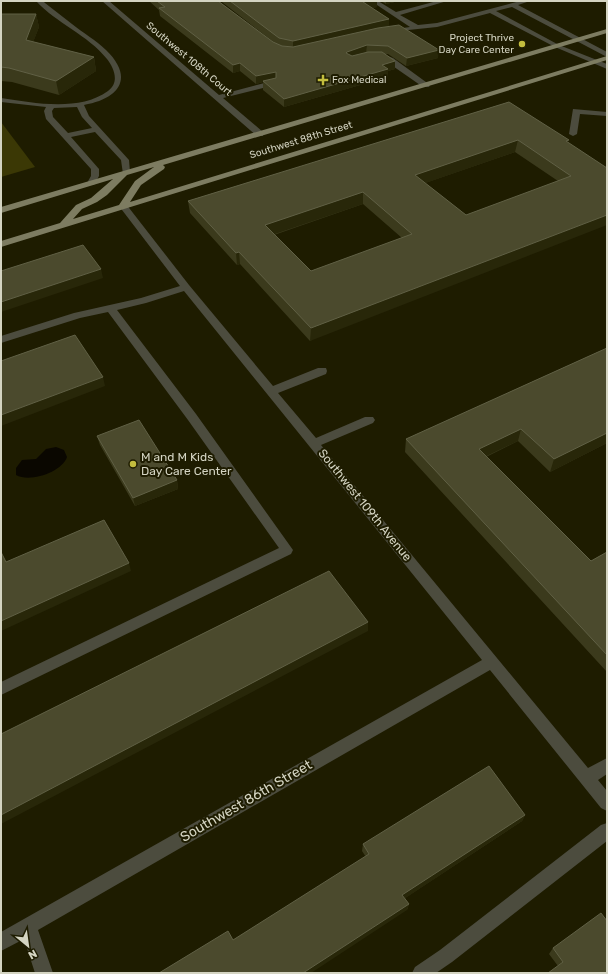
<svg xmlns="http://www.w3.org/2000/svg" width="608" height="974" font-family="Rubik,sans-serif">
	<style>
		.green { fill: #3b3805 }
		.water { fill: #0a0700 }
		.lines { fill: none; stroke-linecap: round; stroke-linejoin: round }
		.minor { fill: #4c4c3e; fill-rule: evenodd }
		.major { fill: #7d7c61; fill-rule: evenodd }
		.wall { fill: #3b3a1c; fill-rule: evenodd }
		.shaded-wall { fill: #282709 }
		.building { fill: #4b4a2d; stroke: #606045; fill-rule: evenodd }
		.poi-dot { fill: #c3bd3e; stroke: #1e1c00; stroke-width: 1.5 }
		.labels { text-anchor: middle; dominant-baseline: central; stroke-width: 4; stroke-linejoin: round; paint-order: stroke }
		.far-poi-label { font-size: 10px; fill: #d4d4c2; stroke: #1e1c00; text-anchor: end }
		.far-street-label { font-size: 10px; fill: #d4d4c2; stroke: #1e1c00 }
		.poi-label { font-size: 12px; fill: #d4d4c2; stroke: #1e1c00; text-anchor: start }
		.street-label { font-size: 12px; fill: #d4d4c2; stroke: #1e1c00 }
		.near-street-label { font-size: 14px; fill: #d4d4c2; stroke: #1e1c00 }
	</style>
	<rect width="100%" height="100%" fill="#1e1c00"/>
	<path class="green" d="M1,122l34,45 -34,10z"/>
	<path class="water" d="M56,447l8,3 3,7c-5,15 -37,26 -51,18v-7l6,-8 14,-1 10,-10z"/>
	<g class="lines">
		<path class="minor" d="M36,1h7l2,2c9,7 18,14 27,21 11,9 24,16 34,26 29,28 13,49 -22,55l5,11 40,44 1,12 -1,2h-6l-2,-14 -26,-28 -24,5 28,32v7l-5,9h-6l-1,-2 4,-7v-7l-45,-50 -2,-8 2,-4 -45,-5v-4c33,5 78,14 107,-7 12,-9 6,-23 -1,-32 -19,-24 -51,-36 -71,-58zM77,107l5,10 10,11 -24,5 -15,-16 -1,-6 2,-3z
			M102,1h7l110,94 53,-14h3v4l-52,13 40,34v4h-6z
			M371,1h7l18,11 41,-11h10l-47,14 18,10 19,-2 83,-22h10l-12,4 89,47v5l-95,-50 -16,4 63,34 48,19v5l-52,-22 -65,-34 -53,14 -48,5v-2l21,-3z
			M381,54l12,4 37,27 -1,2h-6l-36,-25 -8,-5v-2z
			M573,109l34,3v4l-27,-2 -3,20 -4,2 -4,-2z
			M123,203l3,1 63,81 84,101 45,-18h8l1,3 -1,3 -48,19 38,45 49,-21h8l2,3 -2,3 -52,22 267,323 19,-10v16l-9,6 9,11v20l-6,-3 -111,-138 -452,260 15,43h-18l-11,-34 -23,12v-19l481,-272 -298,-369 -38,12 -29,7 79,104 97,136 -2,4 -290,141v-13l278,-134 -91,-128 -80,-108 -28,6 -79,25v-7l73,-23 67,-15 39,-12 -61,-80z
			M607,823v18l-155,121 -16,11h-24l3,-6 25,-17 161,-125z"/>
		<path class="major" d="M607,29v4l-444,132 2,2 -1,2 -23,16 -11,17 477,-146v4l-606,187v-6l59,-18 16,-18 15,-7 22,-19 -112,34v-6zM154,167l-19,14 -16,24 -46,14 9,-10 15,-7 10,-7 20,-20z"/>
	</g>
	<path class="wall" d="M149,1h69l55,41 3,2 -54,-42v-1h155v6l-5,1 17,11v7l49,32 -32,8 -18,-12h-4l11,15 -7,2v6l-104,30 -21,-17v-8l-7,2 -16,-13 -7,2 -73,-57 -1,-6z
		M381,1h18l-13,3z
		M1,14h35l3,13 -6,15 61,15 2,14 -37,24 -47,-13 -11,-1z
		M509,102l59,41 39,25 -297,173 -70,-77 -3,1 -47,-52 -2,-12zM515,152l43,29 -92,34 -41,-32zM363,204l39,34 -91,33 -37,-36z
		M607,348v95l-57,29 -32,-31 -32,16 105,104 16,-9v120l-202,-220 1,-13z
		M97,436l80,44 1,9 -43,17 -35,-61z
		M525,815l-3,6 -117,77 4,6 -2,6 -174,30 133,-83 -4,-6 1,-7z
		M553,948l54,25 -49,-7 -9,-12z"/>
	<path class="shaded-wall" d="M369,1h8v6l-14,3v-8z
		M386,1h13l-13,3z
		M36,14l3,13 -10,26 -3,-13z
		M389,19v8l-96,21v-7z
		M367,45l-1,8 -20,7v-7l1,-1z
		M439,50l-1,8 -32,8 1,-8z
		M94,57l2,14 -37,24 -3,-14z
		M395,61v8l-7,2v6l-104,30v-8l98,-34z
		M240,63v8l-7,2v-8z
		M276,72v8l-13,1v1l-7,2v-8z
		M518,140l-3,12 -101,35 1,-12z
		M363,192v12l-97,33 -1,-12z
		M607,215v10l-297,116 1,-13z
		M239,252l1,12 -3,1 -1,-12z
		M101,269l2,9 -102,34v-10z
		M103,377l2,9 -104,40v-11z
		M521,429l-3,12 -42,20 3,-12z
		M607,433v10l-57,29 4,-13z
		M177,480l1,9 -43,17 -2,-8z
		M129,563l2,8 -130,60v-10z
		M368,622v9l-367,193v-9z
		M525,815l-3,6 -121,80 1,-6z
		M409,904l-2,6 -96,63h-8z"/>
	<path class="building" d="M157,1h61l55,41 9,4 11,1 85,-19 21,-3 40,25 -32,8 -19,-12 -21,-1 -20,7 -1,1 6,3 16,-4h14l13,9 -13,4 6,4 -104,30 -21,-18 13,-3v-6l-20,4 -16,-13 -7,2 -74,-57 6,-1z
		M230,1h139l-6,1 26,17 -96,22 -14,-3z
		M1,14h35l-10,26 68,17 -38,24 -47,-13 -8,-1z
		M509,102l60,38 -3,1 41,27v47l-296,113 -72,-76 -3,1 -48,-52zM518,140l53,36 -105,39 -51,-40zM363,192l49,42 -101,37 -46,-46z
		M83,245l18,24 -100,33v-31z
		M75,335l28,42 -102,38v-54z
		M607,348v85l-53,26 -33,-30 -42,20 112,112 16,-9v103l-201,-216z
		M139,420l38,60 -44,18 -36,-62z
		M104,520l25,43 -128,58v-69l5,10z
		M329,571l39,51 -367,193v-81z
		M489,766l36,49 -123,80 7,9 -106,69h-144l69,-42 5,9 136,-86 -6,-10z
		M601,913l6,8v52h-59l15,-11 -10,-14z"/>
	<g class="poi-dot">
		<circle cx="522" cy="44" r="4"/>
		<path d="M321 74h4v4h4v4h-4v4h-4v-4h-4v-4h4z"/>
		<circle cx="133" cy="464" r="4"/>
	</g>
	<g class="labels">
		<g class="far-poi-label">
			<text x="514" y="38">Project Thrive<tspan x="514" dy="12">Day Care Center</tspan></text>
			<text x="332" y="80" text-anchor="start">Fox Medical</text>
		</g>
		<g class="far-street-label">
			<text transform="translate(189 59) rotate(40)">Southwest 108th Court</text>
			<text transform="translate(301 140) rotate(-17)">Southwest 88th Street</text>
		</g>
		<g class="poi-label">
			<text x="141" y="457">M and M Kids<tspan x="141" dy="14">Day Care Center</tspan></text>
		</g>
		<g class="street-label">
			<text transform="translate(365 505) rotate(51)">Southwest 109th Avenue</text>
		</g>
		<g class="near-street-label">
			<text transform="translate(246 801) rotate(-30)">Southwest 86th Street</text>
		</g>
	</g>
	<rect width="608" height="974" fill="none" stroke="#d4d4c2" stroke-width="4"/>
	<g transform="translate(28 946) rotate(151)" stroke="#1e1c00" stroke-width="3" paint-order="stroke">
	<path d="M0-3L7 15L0 10L-7 15Z" fill="#d4d4c2"/>
	<text y="-6" font-size="11" font-weight="bold" text-anchor="middle" fill="#d4d4c2">N</text>
	</g>
</svg>
